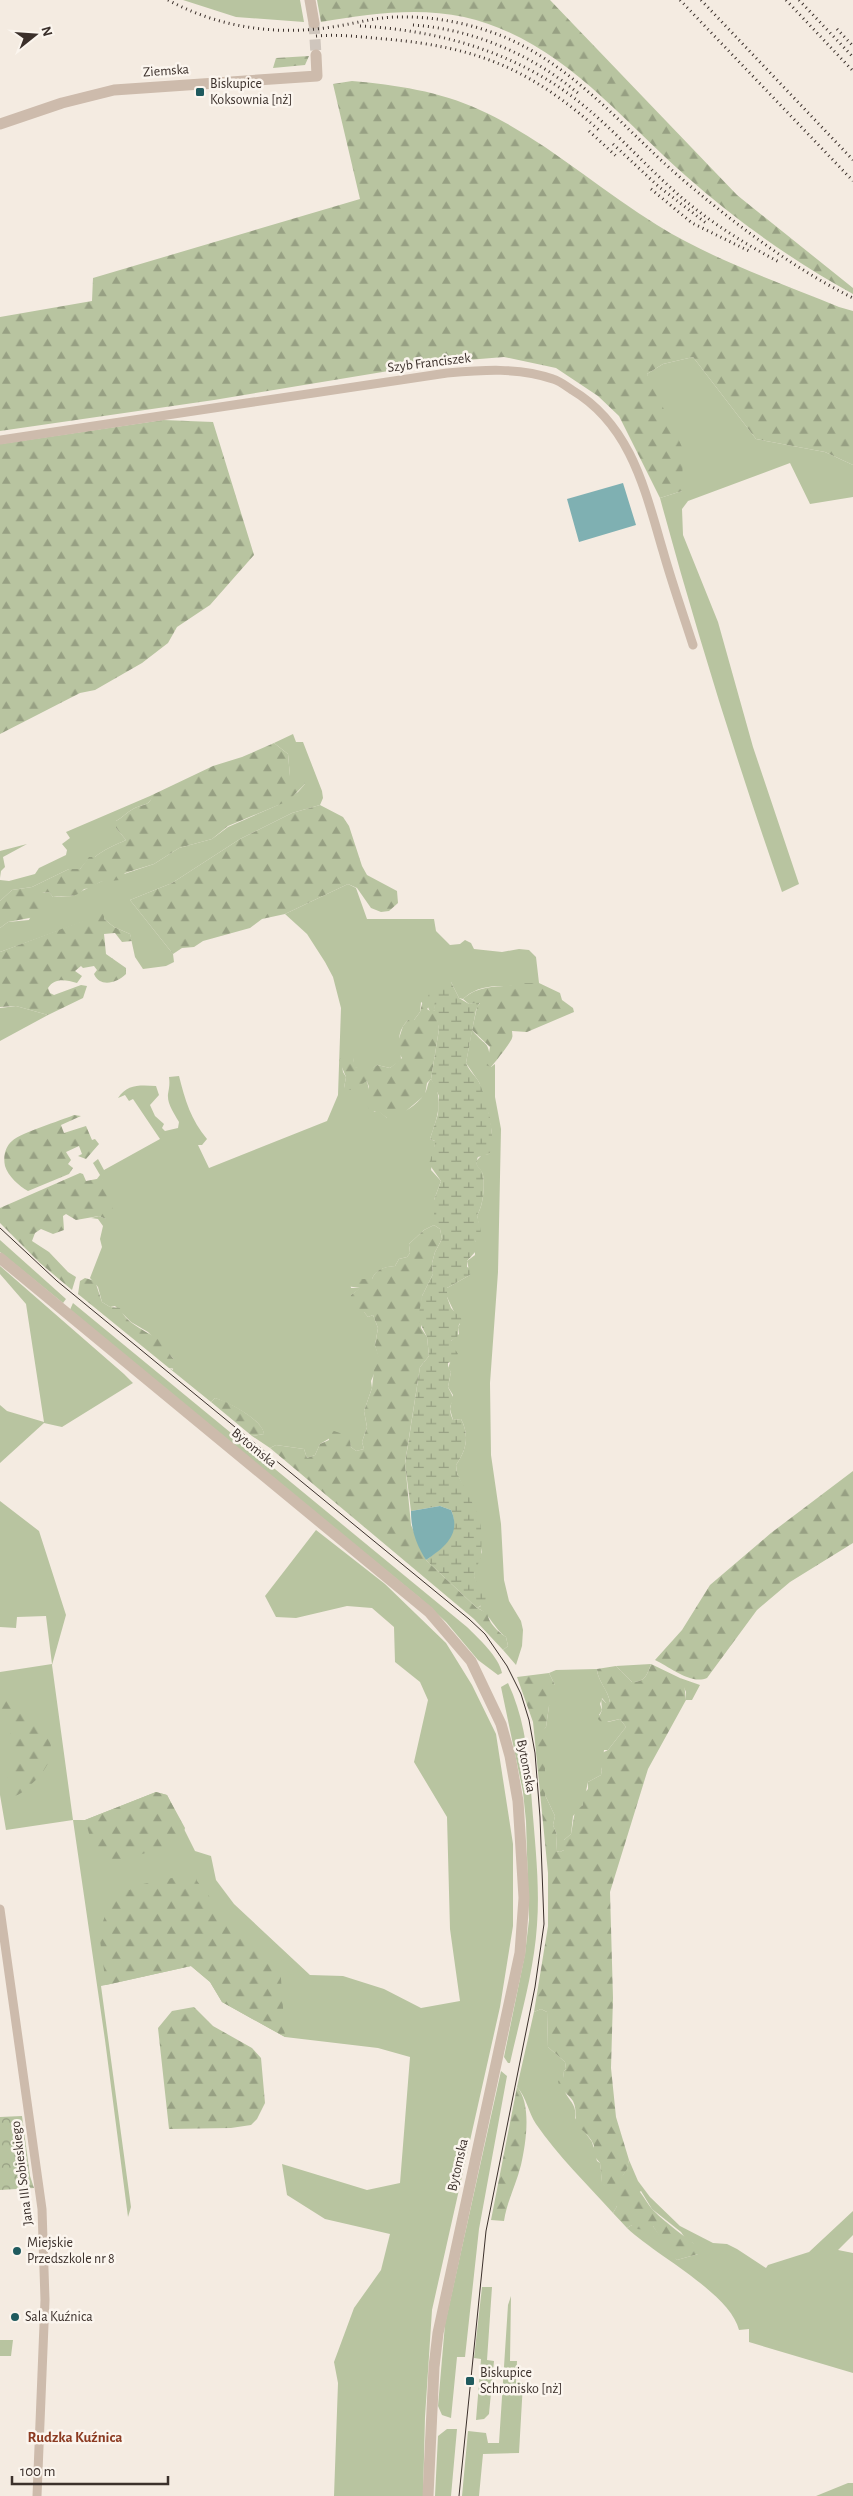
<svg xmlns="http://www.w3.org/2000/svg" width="853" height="2496" font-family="'Alegreya Sans',sans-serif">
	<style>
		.green { fill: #b8c4a0 }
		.forest { fill: url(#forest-firs) }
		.wetland { fill: url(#wetland-marsh) }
		.park { fill: url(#park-crowns) }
		.water { fill: #7fb0b2 }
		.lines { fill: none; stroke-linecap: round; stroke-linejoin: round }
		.tertiary-tunnel { stroke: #cfc6bd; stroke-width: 11; stroke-dasharray: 11 5.5; stroke-linecap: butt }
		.minor { stroke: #cdbbac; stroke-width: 9 }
		.tertiary { stroke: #cdbbac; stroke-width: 11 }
		.tram { stroke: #3b302b; stroke-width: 1 }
		.rail { stroke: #3b302b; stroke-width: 3; stroke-dasharray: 1 4; stroke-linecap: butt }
		.poi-dot { fill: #1f5a5e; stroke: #fbf5ee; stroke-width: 2 }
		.labels { text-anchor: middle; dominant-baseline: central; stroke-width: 5; stroke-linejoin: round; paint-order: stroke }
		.street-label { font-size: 14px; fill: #3b302b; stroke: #fbf5ee }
		.poi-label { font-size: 14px; fill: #3b302b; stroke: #fbf5ee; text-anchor: start }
		.neighbourhood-label { font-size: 15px; font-weight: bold; fill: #8c3b22; stroke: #fbf5ee }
	</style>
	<defs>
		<pattern id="forest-firs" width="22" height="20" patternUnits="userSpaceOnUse" patternTransform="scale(1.25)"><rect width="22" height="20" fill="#b8c4a0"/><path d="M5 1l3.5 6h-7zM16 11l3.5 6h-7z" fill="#97a083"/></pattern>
		<pattern id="wetland-marsh" width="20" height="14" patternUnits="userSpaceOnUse" patternTransform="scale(1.25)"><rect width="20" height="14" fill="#b8c4a0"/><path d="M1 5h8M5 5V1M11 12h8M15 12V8" fill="none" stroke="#97a083"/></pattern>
		<pattern id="park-crowns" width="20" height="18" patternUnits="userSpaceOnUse" patternTransform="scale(1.25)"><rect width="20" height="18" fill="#b8c4a0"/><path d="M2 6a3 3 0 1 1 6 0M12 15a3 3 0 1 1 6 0" fill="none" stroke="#97a083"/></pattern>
	</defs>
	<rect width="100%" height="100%" fill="#f4ebe1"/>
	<path class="green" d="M183,0h117l4,22 -68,-5z
		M693,357l63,82 69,13 28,13v32l-43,7 -20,-41 -102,38 -6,8 1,26 35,87 35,125 46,137 -17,8c-45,-130 -86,-261 -122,-394l22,-7 -35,-117 16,-10z
		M293,734l3,8h7l19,49 1,7 -3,7 -28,8 -52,26 -68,44 -42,17 43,54 1,8 -8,4 -23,3 -8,-12 -5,-23 -16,-7 -10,-8v-5l-104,38v-24l8,-6 21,-2 13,-27 7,-1 4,5 19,-1 28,-14 54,-18 25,-16 33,-9 16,-12 50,-22 20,-13 7,-8 -9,-7 -6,-1 -2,-22 -14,-11z
		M150,796h3c-5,11 -12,8 -20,13 -6,3 -11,9 -17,12v7l10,12c-9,4 -25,11 -31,17h-5l-10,12h-11l-37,18 -20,3 -12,11v-21l9,1 26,-7 4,-6 27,-13 1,-5 -5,-6 8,-6 -4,-6z
		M27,844l-24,13 2,10 -4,4 -1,7v-27z
		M348,884l8,4 11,31h67l2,12 14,14 10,-1 5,-4 6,3 3,6 28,3 17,-3 10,1 7,7 3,26c-11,0 -22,3 -32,3 -18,0 -31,1 -44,13l-4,-1 -8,-16 -17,25 2,3 -6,2 -2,-5 -7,-5 -1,10 -6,8h-6c-14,15 -7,24 -7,40l-11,8 -13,-3 -8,6 -15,-4 -1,-9 -11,7 1,7 3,5 -2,11 12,-1 11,-6 7,31 4,-2 9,8c16,-5 29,-11 38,-25 3,-5 2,-10 6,-14 14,19 6,39 -1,60l5,2v3l-4,26 10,11 -7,19v25l-10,5 -15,14 1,9 -3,4 -8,2 -4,7c-10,1 -19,3 -23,13h-23l2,9h10l-10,7 17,22 5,-2 5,13 -3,17 5,15 -9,21 1,7 -8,23 3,16 -5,15 2,7 -8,2 -5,-4 -2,-8 -19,-1 -10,6 -5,11 -8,3 -3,-9 -28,-4 -6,3 -18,-12 12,-2c-2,-15 -35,-31 -49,-36l-4,4 -42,-34 4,2 1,-11 -26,-27 -17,-10 -16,-16 -5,1 -8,-5 -4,-15 -8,-9 12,-31 -2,-8 3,-13 -5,-7 -7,-1 8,-2 7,3c4,-16 3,-26 -4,-40h-5l3,-4 -7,-12 5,-4 6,11 56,-31 -27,-40 -4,2 -4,-6 -7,3c9,-14 22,-13 38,-12l3,9 -9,10 5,11 9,8 -2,4 3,3 13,-3 1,-6c-5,-9 -12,-18 -11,-28 1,-6 2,-10 1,-17l10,-1c6,24 12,44 28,63l-5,6h-4l11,23 118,-47 11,-26 3,-87 -8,-31 -8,-15 -18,-28 -22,-20z
		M16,1006l32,9 -48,26v-33z
		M472,1030c16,20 16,7 19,37l4,-3v33l6,32 -3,143 -8,111 1,72 10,69 3,56 5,21 12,20 2,9 -1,16 -6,19 -13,-15 5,-4 -2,-9c-12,-8 -17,-25 -29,-29l4,-2 -7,-30 1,-9 7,-15 -3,-13 2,-11 -24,-55 -1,-8c10,-14 14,-29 5,-46l-8,1 -3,-11 3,-14 -5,-8 3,-15 -3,-4 3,-8v-19l8,-7 -1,-7 2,-3 -13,-27v-9l23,-13 -3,-14 8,-6v-13l4,-16 -2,-11c6,-8 8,-29 6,-40 -1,-6 -7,-7 -7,-14l6,-6 7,-1 3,-21 -4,-21 -9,-30 -13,-19z
		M0,1240l66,59 -3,4 -63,-51z
		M0,1266l124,108 9,9 -71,44 -18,-4 -44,40v-58l7,6 37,11 -18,-118 -26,-30z
		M73,1303l394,324c12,12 32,30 35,46l-4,2 -20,-15 -32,-38 -26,-24 -351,-286z
		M0,1501l39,30 27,84 -14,50 21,155h12l71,-28 11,3 28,56 16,5 5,24 18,24 76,71 33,1 41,13 37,19 39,-7 -10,-72 -3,-112 -33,-55 14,-62 -8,-18 -25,-20 -1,-35 -22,-19 -25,-2 -51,12 -20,-1 -11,-21 51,-66 69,54 61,59 26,42 24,49 17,110v82l-13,81 -68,303 -7,107 -2,79h-89l4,-113 -4,-21 20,-54 27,-38 9,-36 -65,-15 -38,-24 -5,-31 85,26 33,-7 10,-126 -32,-9 -93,-11 -63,-35 -12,-20 -19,-16 -90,20 30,221 -3,10 -23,-177 -32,-220 -67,10 -6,-35v-123l52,-8 -6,-48 -29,1 -1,11 -16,-1z
		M651,1664c-4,11 -6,18 -19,18l-16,-16z
		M597,1669c0,11 12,22 13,34h-4l-4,-5 -2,6 2,6 -3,5 9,7 12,-3 6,8 -18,23h-4l-3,25 -13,7 -5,23 -10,11 -2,18 -7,6v10l-4,2 -4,-1 1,-16 -4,-10 2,-9 -10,-21v-36l-3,-29 4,-3 3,-21 6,-21 -6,-12 7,-3z
		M680,1678l20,7 -8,15h-6v-8z
		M508,1683c18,38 21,79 24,121 3,40 8,81 5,121 -3,47 -17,93 -27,138h-2l-4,-6 21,-103 4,-34 -3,-99 -3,-29 -22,-105z
		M541,2009l6,3 1,35 17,15 1,7 -2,2c-1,7 -2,15 1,21 5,10 12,13 10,26l17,24 5,19 3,2 2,19 4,5c13,-5 20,-12 23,-27l9,21 12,16 30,29 33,17 14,1 10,5 29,19 2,-3 41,-13 44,-41v24l-15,15 15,3v120l-104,-31v-13l-10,1c-9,-37 -84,-75 -112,-102l5,-3 21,1 24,34 21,-6 -5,-11 -6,-2 -6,-9 -29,-23 -11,-18 -24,15 -4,7c-25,-28 -56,-58 -77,-89 -8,-12 -9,-26 -19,-37l17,-75z
		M501,2071l6,5 -28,153 -14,128h-8l-6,61 -9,-3 -4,-9 7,-82z
		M482,2287h10l-5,73 7,1 -5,53 -5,5 -8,1 5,-61 -7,-1z
		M511,2296l-1,65h7l-1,21 7,1 -4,70 -36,1 -4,42h-17l6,-65 18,2 2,10h11l9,-138z
		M0,2340h13l-2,16h-11z
		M447,2429h10l-6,67h-16l3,-60z
		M848,2483h5v13h-37z"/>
	<path class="forest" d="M317,0h233l187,195 116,93v6c-60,-33 -115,-72 -167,-118 -68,-60 -128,-138 -222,-159 -47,-10 -95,-3 -143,5z
		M309,56l-4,9 -32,3 3,-10z
		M352,81c44,4 87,10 128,29 64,29 117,78 177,115 56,35 122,57 182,82l14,4v154l-28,-13 -69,-13 -63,-82 -30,7 -16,10 36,75 -1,42 -22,7 -41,-82 -21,-20 -42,-28 -52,-11 -61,5 -229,38 -214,31v-114l92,-16 1,-23 267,-79 -27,-115z
		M163,420l50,2 41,133 -44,50 -33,22 -9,16 -26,20 -47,27 -15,3 -80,41v-290z
		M274,743l14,11 2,22h11l4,8 -17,17 -60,25 -16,13 -33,9 -25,16 -29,9 -5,7 -20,2 -9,6 -7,1c-8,10 -20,6 -31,8l-4,-5 -7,1 4,16 -6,7 -32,6 -8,6v-27l12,-11 20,-3 37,-18h11l9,-12h6c6,-6 22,-13 31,-17l-10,-12v-7c6,-3 11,-9 17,-12 8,-5 15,-2 19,-12l-2,-1 63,-30 29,-9z
		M320,805l23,12 6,9 13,40 5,9 30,16 1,12 -9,8 -8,1 -10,-4 -14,-20 -9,-4 -63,30 -23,5 -12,9 -47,13 -9,6 -12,1 -9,6 -43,-54 42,-17 68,-44 52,-26z
		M104,913v6l10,8 16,7 2,7 -10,1 -7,-9 -11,1 2,20 20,14v6c-9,9 -26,14 -32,0l3,-4 -3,-4 -11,2 -2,-2 -6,5 7,5 -5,7c-11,-3 -22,-6 -29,5l2,5 4,2 27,-10 6,1 -4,12 -35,17 -32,-9 -16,1v-55z
		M522,983h17l21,10 2,7 11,8 1,4 -47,20 -15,-1c0,2 1,5 0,7 0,3 -19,27 -21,29l-8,-3 -3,-6 9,-5 1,-6 -18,-17 5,-23 3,-4 -11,1 -6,-5c18,-16 37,-10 59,-16z
		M429,994l2,10 -4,5 3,2 6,-1 3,19 -8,50 -4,4 -2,12 -31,26 -7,-3 -9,-7 -8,1 -5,-13 4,-12 -2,-6 -14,9h-6l-3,-2 2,-11 -7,-17 5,-5 5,-1 4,4 2,9 11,1 3,2 8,-5 13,3 12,-10 -6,-10 7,-22 5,-6h6l6,-8 4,-16z
		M74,1115l7,1 -20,9 3,8 22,-7 6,14 3,-1 4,5 -13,15 -8,-3 4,-2 -3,-8 -13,6 5,8 -3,4 5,4 -4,6 -41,17c-9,-5 -20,-15 -23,-25 -2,-9 0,-19 7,-25 10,-9 48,-20 62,-26z
		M80,1173l3,1 3,7 16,-3c6,7 12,31 11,40l-7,1 -7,-3 -23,4 -10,-6 -3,2 1,14 -11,4 -12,-5 -6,4 -3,8 17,11 19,20 8,5 -4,13 -32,-27 -40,-40v-15z
		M434,1225l6,4 2,10 -7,13 -3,11 1,11 -11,22 -1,32 6,9 2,19 -9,11 -15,96 6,62 15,35 51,48 10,5c2,10 10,18 19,24l2,9 -5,4 -29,-31 -204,-171 6,-3 28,4 3,9 8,-3 5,-11 9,-4v-7l5,-2 15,5 2,11 5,4 8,-2 -2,-7 5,-15 -3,-16 8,-23 2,-18 5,-10 -4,-15 3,-17 -5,-13 -5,2 -4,-5 -6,2 -8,-4 1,-15 9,-7 -14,-2 -2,-2 4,-5h24c4,-10 12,-12 23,-13l4,-7 8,-2 3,-4 -1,-9 15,-14z
		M85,1278l10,3 7,21 8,5 10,1c7,18 29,23 43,35 5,5 5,11 11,16l2,10 -7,-1 -91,-74 2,-13z
		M215,1398c13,3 49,23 49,36l-12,2 -41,-34z
		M853,1471v72l-63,39 -33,28 -50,68c-16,7 -37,-11 -52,-18l27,-30 28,-45 61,-52z
		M651,1664l29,14 4,5 2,17 -38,69 -38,123 3,106 -2,70 5,49 13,43 -2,9 -8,13 -13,6 -4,-5 -2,-20 -9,-11 3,-6c-2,-7 -11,-17 -18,-20 -1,-9 1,-17 -3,-25 -5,-8 -14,-11 -15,-20l5,-3 1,-7 2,-2 -1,-7 -17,-15 -1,-35 -6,-3 -7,3 14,-86v-53l-15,-151 -16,-45 32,-4 9,18 1,8 -10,7 -3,21 -3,3v8l8,5v10l-6,6v36l10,21 -2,9 4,10 -1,16 4,1 4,-2v-10l7,-6 4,-23 8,-6v-11l5,-5v-7l13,-7 1,-7 -6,-12 12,-6 18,-23 -6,-8 -18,4 -4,-4 4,-9 -1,-12 5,5 4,-1c-2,-12 -13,-22 -13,-33l19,-3 16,16c13,0 15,-7 19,-18z
		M8,1695l10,4 15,18 9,4c12,24 14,37 -5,58 -8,7 -12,13 -22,17l-1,-16 -7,-3 7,-11 -3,-13 -9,-5 12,-20 -3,-5 -11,-4c0,-9 0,-20 8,-24z
		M156,1792l11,3 18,33c-1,3 -2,8 -4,11 -6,9 -70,23 -83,24l-13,-43z
		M196,1873l1,8 43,54 40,29 5,73 -63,-35 -12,-20 -19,-16 -85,19 -7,-52 7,-20 16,-20 21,-9z
		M194,2007l19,19 39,22 9,10 4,45 -8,16 -6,6 -20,3 -62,1 -11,-101 14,-17z
		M517,2087c15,17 9,56 4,78 -5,20 -14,36 -17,56l-13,-1z
		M634,2186c9,7 12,17 20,25 12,12 32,27 46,37l-2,6 -21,6 -8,-8 -16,-26 -6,4 -10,-1 -5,-4 -5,3 -14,-15 4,-7 -2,-10 9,-7z"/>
	<path class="wetland" d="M451,982l8,16 10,6 11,-2 -4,8 -10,53c3,8 9,12 13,19 7,16 19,58 10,72l-11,3c-5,10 4,10 5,18 2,11 0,32 -6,40l4,16 -6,11 1,9 -9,10v6l5,2 -2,6 -23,13v9l4,11 11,11 -4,8v9l-7,5v5l7,7 -2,7 -8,3v4l3,5 -3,15 6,12c-5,7 -5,12 -1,21l8,-1c9,17 5,32 -5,46l1,8c7,14 21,38 24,53 0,3 1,28 0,31 -8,20 -11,19 5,37l-1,9 -8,5 -51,-48c17,-12 35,-28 25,-50l-11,-4 -29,5 -6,-47 15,-97 9,-11 -2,-19 -9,-18 4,-23 11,-22 -1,-11 3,-11 7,-13 -2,-10 -6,-4v-25l7,-19 -12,-17 6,-20v-3l-5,-2 8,-25 1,-18 -8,-17 8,-50 -5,-22 2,-11 7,-13z"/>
	<path class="park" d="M22,2116l8,60 4,12 -34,2v-73z"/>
	<path class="water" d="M623,483l13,42 -57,17 -12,-43z
		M440,1506l11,4c11,24 -7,38 -25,50 -10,-16 -15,-30 -15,-49z"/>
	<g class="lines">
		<path class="tertiary-tunnel" d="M314,23l2,32"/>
		<path class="minor" d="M0,440l447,-67c35,-3 72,-6 106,6 7,2 13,7 19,11 59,35 73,100 91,161 9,32 20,63 30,94
			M0,1909l42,300 3,91 -8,196"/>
		<path class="tertiary" d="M310,0l4,23
			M0,124l62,-21 52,-13 203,-14 -1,-21
			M0,1258l429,354 42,49 30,63 9,32 8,45 6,97 -4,55 -82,380 -4,34 -6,129"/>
		<path class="tram" d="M0,1228l57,53 412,338 16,15 22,32 14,28 8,26 6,33 5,64 4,107 -9,63 -49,244 -27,265"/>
		<path class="rail" d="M168,0c50,27 107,36 164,27 22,-3 43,-10 66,-10 34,-1 71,6 104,19 73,30 122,93 180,143 53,45 109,88 171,119
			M680,0l173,181
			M701,0l152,160
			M786,0l67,71
			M799,0l54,57
			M413,25c60,4 120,30 166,69
			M360,26c74,4 145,23 206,66 42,30 76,71 115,105 29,25 64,47 98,65
			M837,29l16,17
			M316,36c23,-2 46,1 69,3 93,8 146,30 216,93
			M589,131l27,25
			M613,144l45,42 48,37
			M651,189l41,34 57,28"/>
	</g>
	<g class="poi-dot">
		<rect x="195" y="87" width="10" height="10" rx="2.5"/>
		<circle cx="17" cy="2251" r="5"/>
		<circle cx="15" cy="2317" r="5"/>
		<rect x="465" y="2376" width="10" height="10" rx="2.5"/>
	</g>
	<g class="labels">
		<g class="street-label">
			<text transform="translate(166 71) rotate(-4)">Ziemska</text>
			<text transform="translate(429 363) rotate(-7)">Szyb Franciszek</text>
			<text transform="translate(254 1448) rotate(39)">Bytomska</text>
			<text transform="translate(526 1766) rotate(79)">Bytomska</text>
			<text transform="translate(458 2165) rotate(-77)">Bytomska</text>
			<text transform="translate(22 2173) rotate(-97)">Jana III Sobieskiego</text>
		</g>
		<g class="poi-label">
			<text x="210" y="84">Biskupice<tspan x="210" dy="16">Koksownia [nż]</tspan></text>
			<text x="27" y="2243">Miejskie<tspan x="27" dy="16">Przedszkole nr 8</tspan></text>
			<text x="25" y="2317">Sala Kuźnica</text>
			<text x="480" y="2373">Biskupice<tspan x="480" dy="16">Schronisko [nż]</tspan></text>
		</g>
		<g class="neighbourhood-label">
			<text x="75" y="2437">Rudzka Kuźnica</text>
		</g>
	</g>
	<g transform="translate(35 35) rotate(73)" stroke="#fbf5ee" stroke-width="4" paint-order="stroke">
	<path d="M0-4L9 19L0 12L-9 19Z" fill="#3b302b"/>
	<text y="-8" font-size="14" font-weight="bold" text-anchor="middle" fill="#3b302b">N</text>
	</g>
	<path d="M12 2476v8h156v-8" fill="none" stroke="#3b302b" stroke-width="2.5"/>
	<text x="20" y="2476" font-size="15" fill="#3b302b" stroke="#fbf5ee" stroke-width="4" paint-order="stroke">100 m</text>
</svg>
